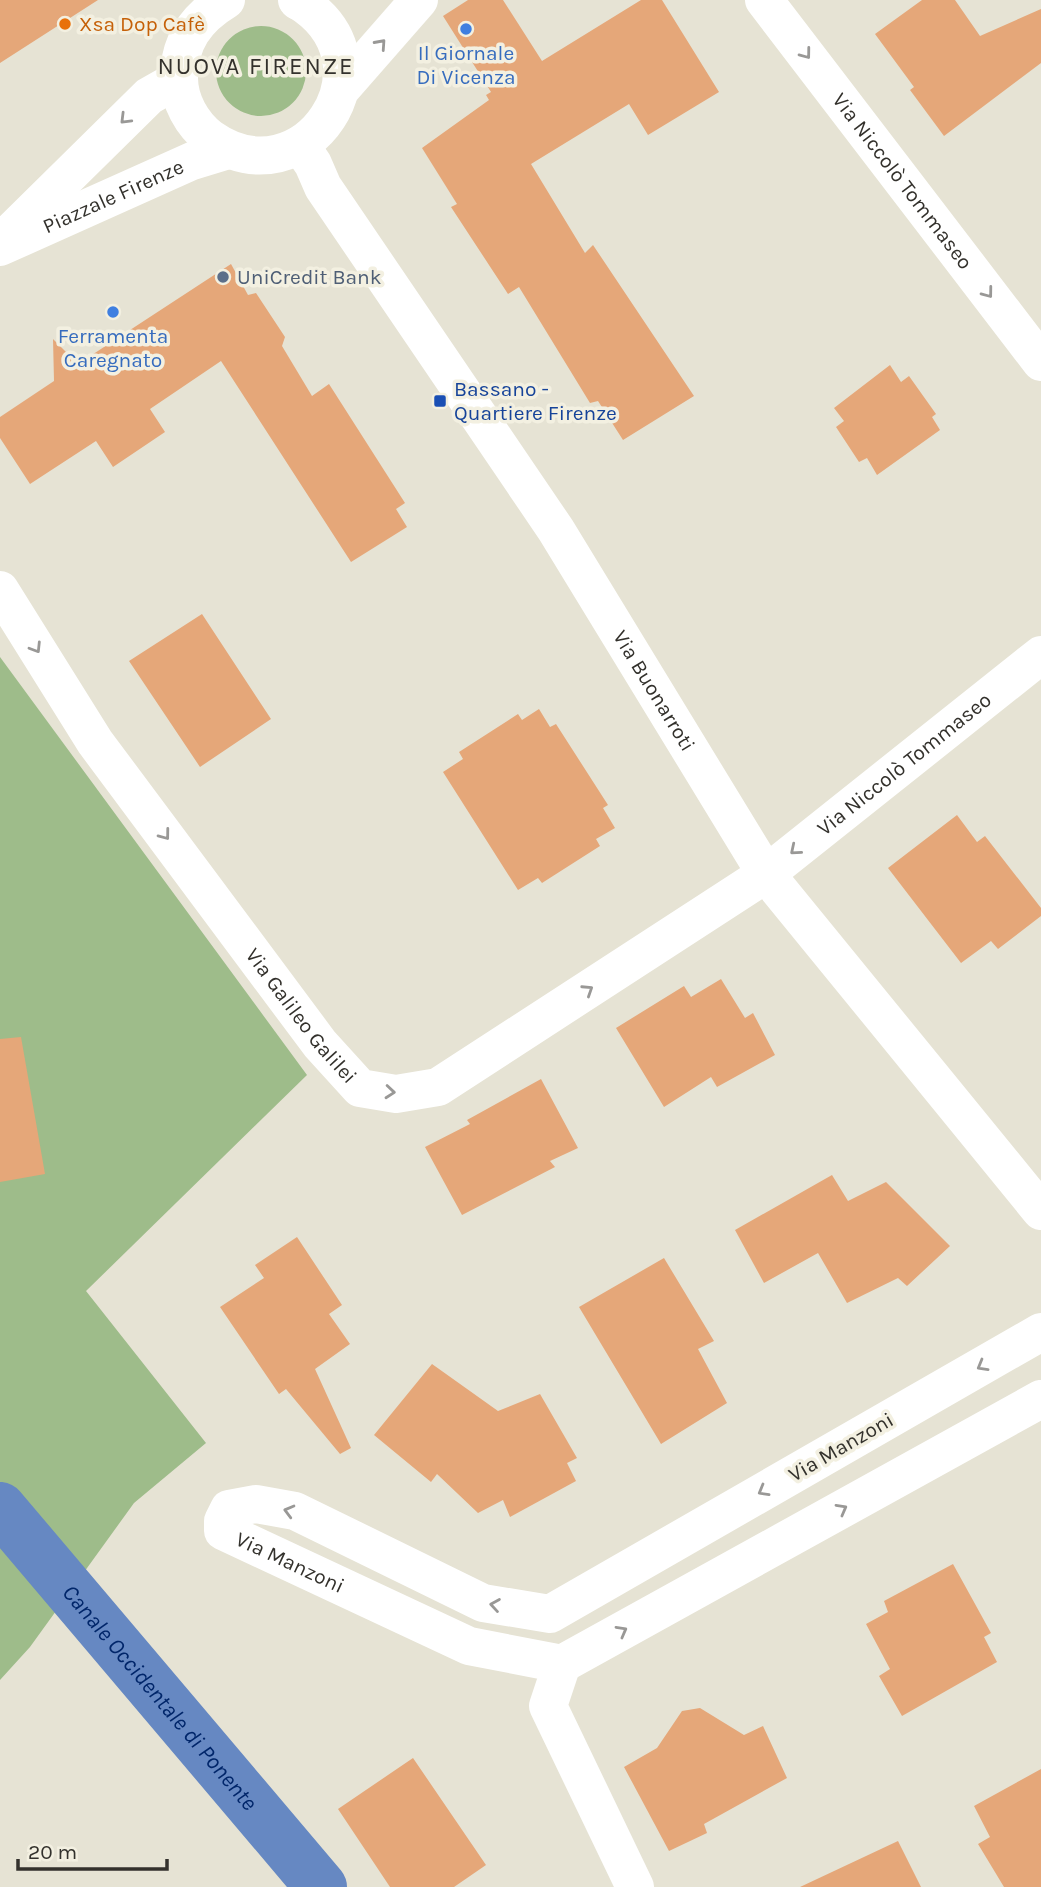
<svg xmlns="http://www.w3.org/2000/svg" width="1041" height="1887" font-family="Karla,sans-serif">
	<style>
		.green { fill: #9ebc8a }
		.lines { fill: none; stroke-linecap: round; stroke-linejoin: round }
		.canal { stroke: #6688c2; stroke-width: 52 }
		.building { fill: #e5a779 }
		.minor { stroke: #fff; stroke-width: 38 }
		.tertiary { stroke: #fff; stroke-width: 38 }
		.oneway { stroke: #999896 }
		.food-dot { fill: #e8710a; stroke: #f3f0e1; stroke-width: 2.5 }
		.shop-dot { fill: #3f7fe0; stroke: #f3f0e1; stroke-width: 2.5 }
		.service-dot { fill: #5c6f8a; stroke: #f3f0e1; stroke-width: 2.5 }
		.transit-dot { fill: #1a4fb4; stroke: #f3f0e1; stroke-width: 2.5 }
		.labels { text-anchor: middle; dominant-baseline: central; stroke-width: 7; stroke-linejoin: round; paint-order: stroke }
		.food-label { font-size: 21px; fill: #c56008; stroke: #f3f0e1; text-anchor: start }
		.shop-label { font-size: 21px; fill: #366cbe; stroke: #f3f0e1 }
		.street-label { font-size: 21px; fill: #33312c; stroke: #f3f0e1 }
		.service-label { font-size: 21px; fill: #4e5e75; stroke: #f3f0e1; text-anchor: start }
		.transit-label { font-size: 21px; fill: #164399; stroke: #f3f0e1; text-anchor: start }
		.water-label { font-size: 23px; font-style: italic; fill: #01266a; stroke: #f3f0e1 }
		.quarter-label { font-size: 24px; letter-spacing: 2px; fill: #33312c; stroke: #f3f0e1 }
	</style>
	<rect width="100%" height="100%" fill="#e6e3d4"/>
	<path class="green" d="M216 71a45 45 0 1 1 90 0a45 45 0 1 1-90 0Z
		M0,657l307,418 -221,216 120,152 -72,60 -104,144 -30,33z"/>
	<g class="lines">
		<path class="canal" id="s1" d="M0,1508l321,379"/>
	</g>
	<path class="building" d="M0,0h98l-98,63z
		M468,0h35l39,61 99,-61h21l57,92 -71,43 -19,-31 -98,60 54,89 8,-8 101,151 -71,44 -25,-39 -8,2 -71,-116 -11,7 -57,-87 6,-3 -35,-56 67,-48 -3,-5 5,-3 -48,-76z
		M922,0h33l25,36 61,-27v54l-97,73 -34,-46 4,-3 -39,-53z
		M231,264l17,31 8,-2 29,44 -3,9 30,50 17,-12 76,119 -9,6 11,18 -56,35 -130,-201 -71,48 15,23 -52,35 -17,-26 -66,43 -30,-46v-21l54,-36 -1,-42 25,25z
		M890,365l11,17 8,-6 27,38 -4,3 8,13 -63,45 -10,-17 -8,4 -23,-35 8,-6 -10,-13z
		M202,614l69,105 -71,48 -71,-106z
		M539,709l11,18 6,-3 52,81 -5,3 12,20 -19,11 4,7 -58,37 -4,-5 -20,12 -75,-118 20,-13 -4,-7 59,-38 4,6z
		M957,815l20,27 8,-6 56,72v8l-43,33 -7,-8 -30,22 -73,-95z
		M721,979l24,39 8,-5 22,42 -58,32 -6,-10 -47,30 -48,-79 68,-42 7,11z
		M21,1037l24,137 -45,8v-143z
		M541,1079l37,69 -28,13 5,6 -93,48 -37,-68 45,-23 -3,-4z
		M832,1175l16,26 38,-19 64,64 -43,40 -9,-8 -51,25 -29,-50 -54,30 -29,-53z
		M297,1237l45,68 -13,9 21,30 -35,25 36,79 -11,6 -54,-65 -7,5 -59,-87 44,-29 -9,-13z
		M664,1258l50,83 -16,8 29,54 -66,41 -82,-137z
		M432,1364l66,47 42,-17 37,64 -10,5 9,18 -66,36 -7,-17 -25,13 -41,-39 -6,8 -57,-47z
		M953,1564l38,69 -7,4 13,25 -95,54 -23,-40 11,-7 -24,-45 22,-12 -4,-11z
		M700,1708l44,27 19,-9 24,52 -83,46 3,9 -38,18 -45,-84 33,-19 25,-37z
		M413,1758l73,107 -32,22h-64l-52,-78z
		M1041,1769v118h-37l-26,-43 12,-7 -16,-31z
		M898,1841l23,46h-121z"/>
	<g class="lines">
		<g class="minor">
			<path d="M226,0c-30,18 -47,42 -47,78 0,23 13,46 31,60 94,67 191,-76 87,-138"/>
			<path id="s2" d="M764,0l277,362"/>
			<path id="s3" d="M300,145l13,19 10,23 233,343 210,344 275,337"/>
			<path d="M8,235l141,-139 30,-17"/>
			<path id="s4" d="M0,247l192,-86 36,-11"/>
			<path id="s5" d="M0,590l95,152 225,302 40,44 36,6 42,-7 328,-213 275,-219"/>
			<path id="s6" d="M1041,1332l-491,282 -67,-11 -188,-92 -39,-7 -27,5 -6,12v10l246,115 93,18 479,-265"/>
			<path d="M562,1664l-14,42 87,181"/>
		</g>
		<path class="tertiary" d="M298,1l3,-1
			M342,88l77,-88"/>
	</g>
	<defs><path id="oneway-chevron" d="M-2-3.5L2.5 0L-2 3.5" fill="none" stroke-width="1.6" stroke-linecap="round" stroke-linejoin="round" transform="scale(1.75)"/></defs>
	<g class="oneway">
		<use href="#oneway-chevron" transform="translate(381 44) rotate(-48)"/>
		<use href="#oneway-chevron" transform="translate(806 54) rotate(53)"/>
		<use href="#oneway-chevron" transform="translate(125 119) rotate(135)"/>
		<use href="#oneway-chevron" transform="translate(988 293) rotate(53)"/>
		<use href="#oneway-chevron" transform="translate(36 648) rotate(58)"/>
		<use href="#oneway-chevron" transform="translate(165 835) rotate(53)"/>
		<use href="#oneway-chevron" transform="translate(795 850) rotate(140)"/>
		<use href="#oneway-chevron" transform="translate(588 990) rotate(-33)"/>
		<use href="#oneway-chevron" transform="translate(390 1092) rotate(5)"/>
		<use href="#oneway-chevron" transform="translate(982 1366) rotate(150)"/>
		<use href="#oneway-chevron" transform="translate(763 1491) rotate(150)"/>
		<use href="#oneway-chevron" transform="translate(842 1509) rotate(-29)"/>
		<use href="#oneway-chevron" transform="translate(289 1511) rotate(-165)"/>
		<use href="#oneway-chevron" transform="translate(495 1605) rotate(-171)"/>
		<use href="#oneway-chevron" transform="translate(622 1631) rotate(-29)"/>
	</g>
	<circle class="food-dot" cx="65" cy="24" r="7"/>
	<g class="shop-dot">
		<circle cx="466" cy="29" r="7"/>
		<circle cx="113" cy="312" r="7"/>
	</g>
	<circle class="service-dot" cx="223" cy="277" r="7"/>
	<rect class="transit-dot" x="433" y="394" width="14" height="14" rx="3.5"/>
	<g class="labels">
		<g class="food-label">
			<text x="79" y="24">Xsa Dop Cafè</text>
		</g>
		<g class="shop-label">
			<text x="466" y="53">Il Giornale<tspan x="466" dy="24">Di Vicenza</tspan></text>
			<text x="113" y="336">Ferramenta<tspan x="113" dy="24">Caregnato</tspan></text>
		</g>
		<g class="street-label">
			<text stroke="none"><textPath href="#s2" startOffset="228">Via Niccolò Tommaseo</textPath></text>
			<text stroke="none"><textPath href="#s4" startOffset="124">Piazzale Firenze</textPath></text>
			<text stroke="none"><textPath href="#s3" startOffset="651">Via Buonarroti</textPath></text>
			<text stroke="none"><textPath href="#s5" startOffset="1262">Via Niccolò Tommaseo</textPath></text>
			<text stroke="none"><textPath href="#s5" startOffset="522">Via Galileo Galilei</textPath></text>
			<text transform="translate(841 1447) rotate(-30)">Via Manzoni</text>
			<text stroke="none"><textPath href="#s6" startOffset="1008">Via Manzoni</textPath></text>
		</g>
		<g class="service-label">
			<text x="237" y="277">UniCredit Bank</text>
		</g>
		<g class="transit-label">
			<text x="454" y="389">Bassano -<tspan x="454" dy="24">Quartiere Firenze</tspan></text>
		</g>
		<g class="water-label">
			<text stroke="none"><textPath href="#s1" startOffset="248">Canale Occidentale di Ponente</textPath></text>
		</g>
		<g class="quarter-label">
			<text x="256" y="66">NUOVA FIRENZE</text>
		</g>
	</g>
	<path d="M18 1859v10h149v-10" fill="none" stroke="#33312c" stroke-width="3.5"/>
	<text x="28" y="1859" font-size="21" fill="#33312c" stroke="#f3f0e1" stroke-width="5" paint-order="stroke">20 m</text>
</svg>
